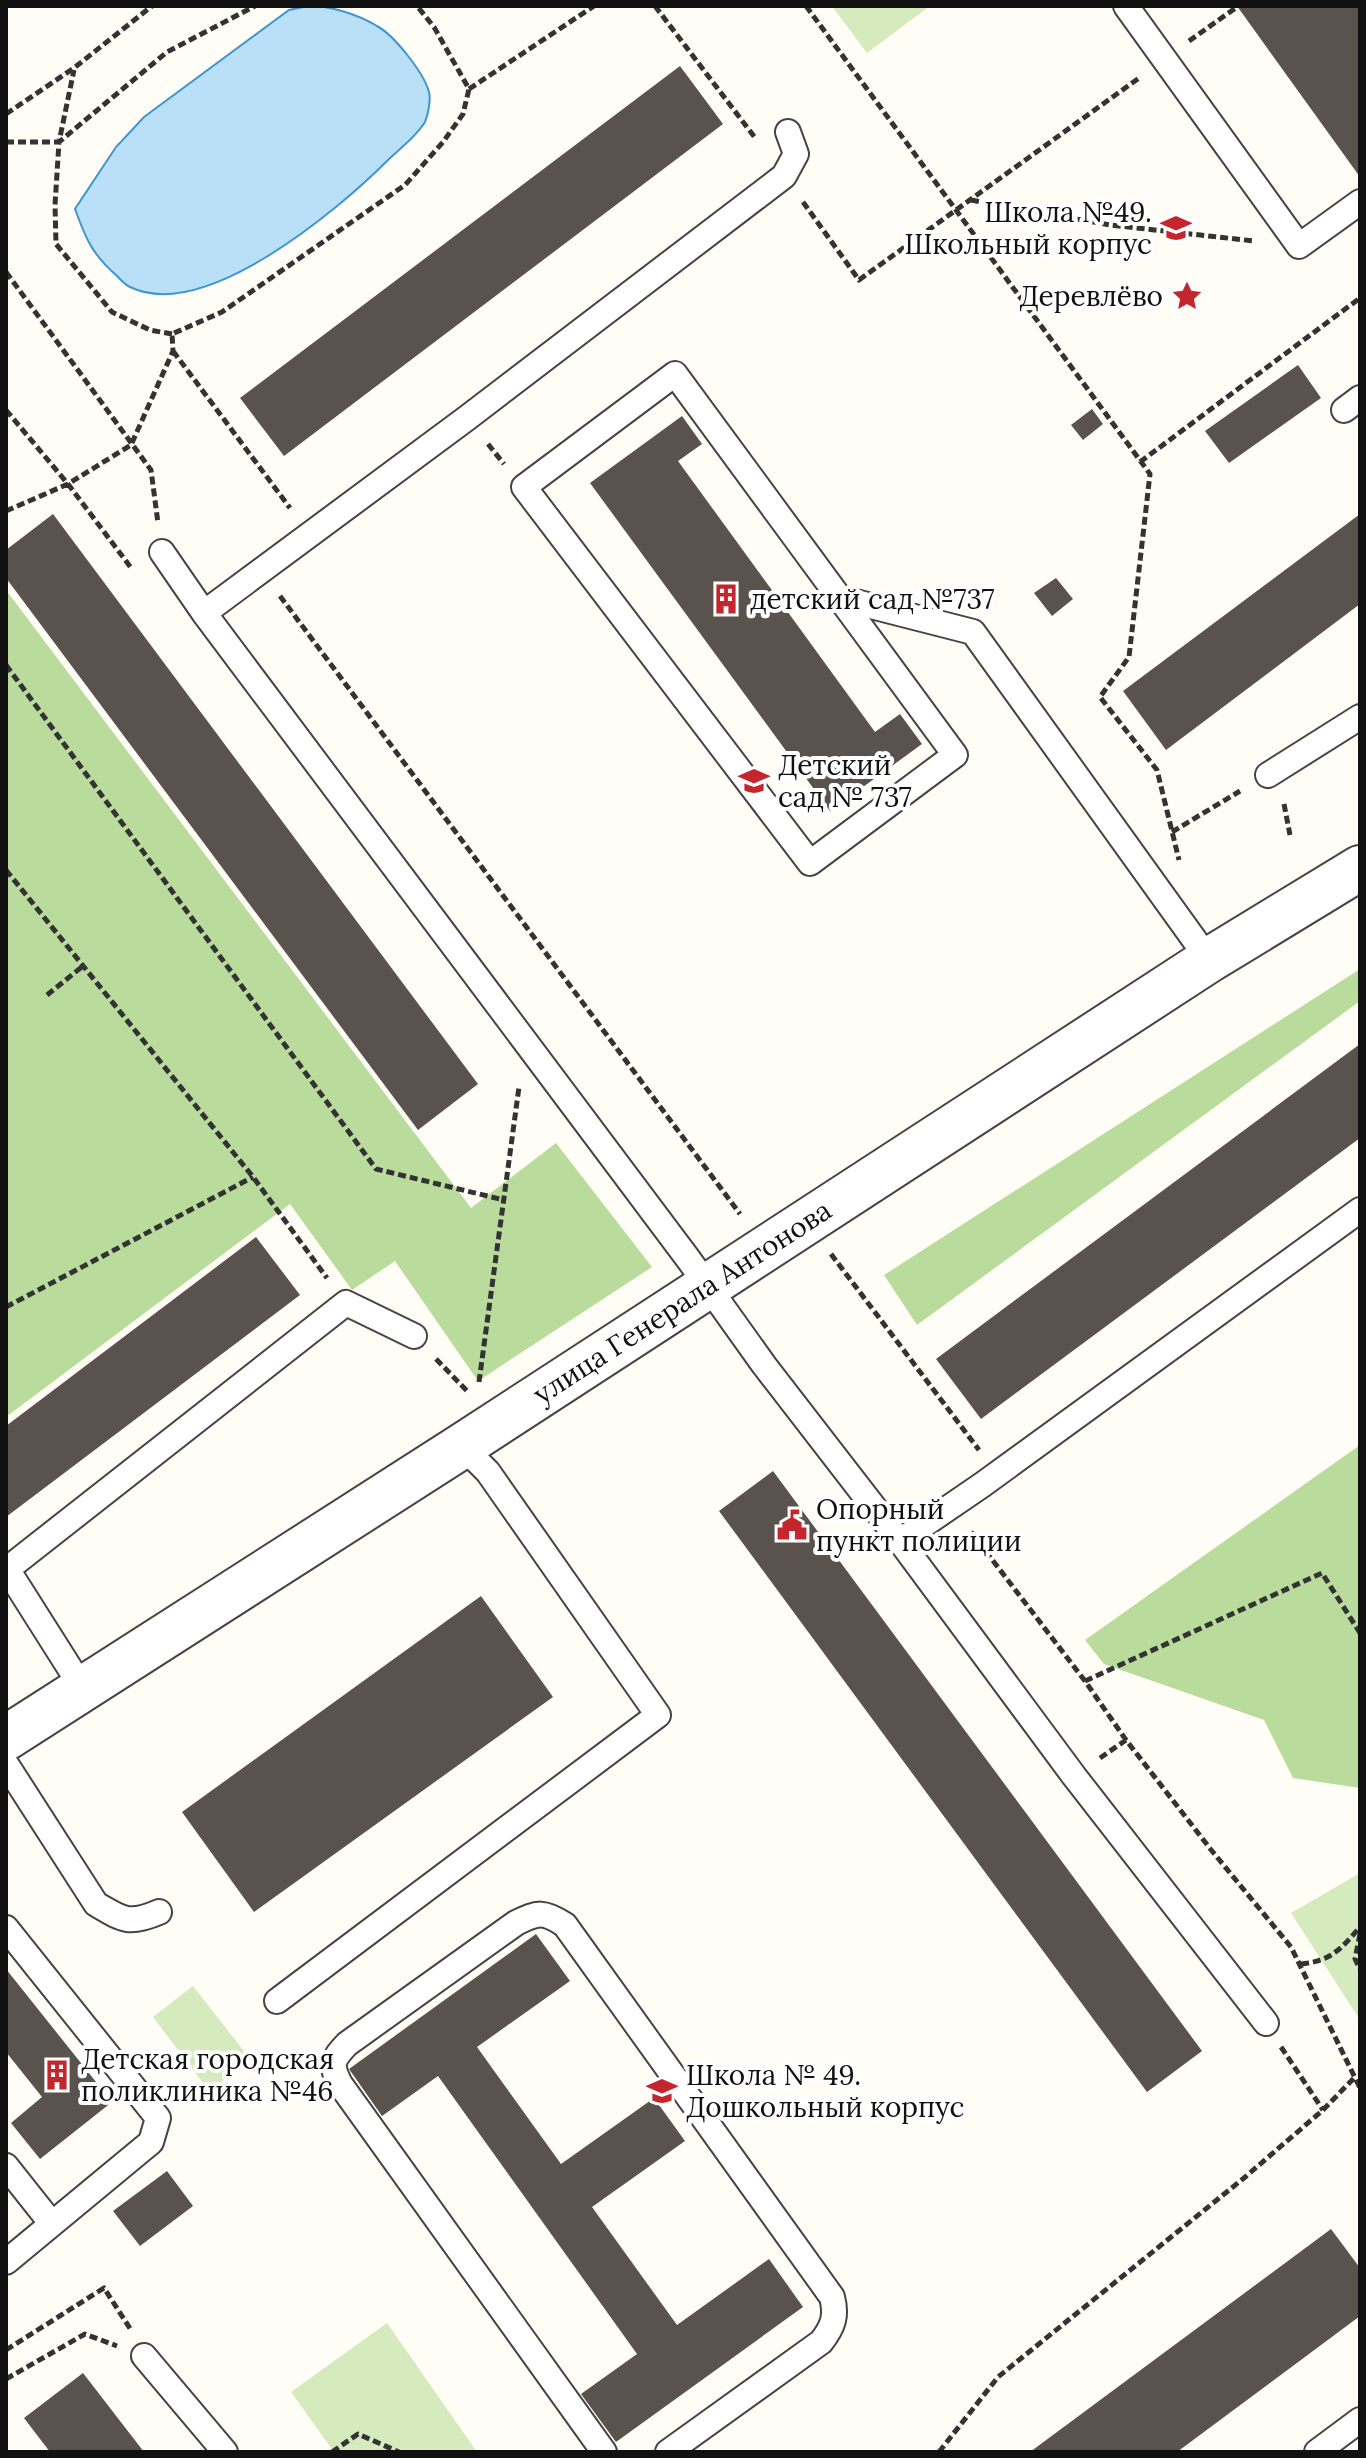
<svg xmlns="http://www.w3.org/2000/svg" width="1366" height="2458" font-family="Lora,serif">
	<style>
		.green { fill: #d5ebbd }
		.forest { fill: #b9dc9c }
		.water { fill: #b9e0f7; stroke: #3f96cf; stroke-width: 2 }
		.building { fill: #5a524d }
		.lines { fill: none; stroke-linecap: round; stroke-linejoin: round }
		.service-casing { stroke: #444; stroke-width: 28 }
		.minor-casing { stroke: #444; stroke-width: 48 }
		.path { stroke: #333; stroke-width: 5; stroke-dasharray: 8 4; stroke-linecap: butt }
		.service { stroke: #fff; stroke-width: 24 }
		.minor { stroke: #fff; stroke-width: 44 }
		.labels { text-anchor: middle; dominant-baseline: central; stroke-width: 8; stroke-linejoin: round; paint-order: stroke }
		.poi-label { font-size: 28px; fill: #111; stroke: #fff; text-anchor: start }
		.street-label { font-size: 28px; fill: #111; stroke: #fff }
	</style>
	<rect width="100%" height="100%" fill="#fffdf5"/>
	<path class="green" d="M832,6h98l-63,47z
		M1360,1873v147l-69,-107z
		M193,1986l58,74 -42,31 -56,-74z
		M387,2323l90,129h-143l-43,-60z"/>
	<path class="forest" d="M6,590l465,618 85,-65 96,124 -174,114 -83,-120 -43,29 -62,-86 -284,213z
		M1360,969v32l-443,324 -33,-50z
		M1360,1445v343l-67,-10 -29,-58 -160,-56 -19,-24z"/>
	<path class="water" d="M308,6c23,0 49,8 69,20 17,9 47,47 52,66 2,8 -1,23 -4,30 -9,15 -26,27 -38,39 -50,50 -183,162 -257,126 -5,-2 -10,-8 -14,-12 -24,-21 -30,-36 -41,-66l41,-62 28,-30 145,-107z"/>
	<path class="building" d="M1237,6h123v171z
		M680,66l43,58 -439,332 -44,-58z
		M1298,365l23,33 -92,65 -24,-32z
		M1092,409l11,15 -20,16 -12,-15z
		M682,416l20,28 -24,17 197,271 25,-18 22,30 -92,67 -240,-328z
		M53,514l425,570 -60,46 -412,-552v-28z
		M1360,514v90l-194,146 -43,-59z
		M1056,578l17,21 -21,17 -18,-23z
		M1360,1044v94l-379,281 -45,-60z
		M256,1237l44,58 -294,222v-91z
		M773,1471l429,580 -55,41 -428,-581z
		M481,1596l72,101 -299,215 -72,-100z
		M536,1934l34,47 -93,66 84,117 93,-66 31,43 -93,66 85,118 92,-66 34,48 -187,135 -35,-48 56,-40 -199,-278 -56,40 -33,-47z
		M6,1969l106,133 -72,57 -29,-36 31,-26 -36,-45z
		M167,2171l26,35 -53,40 -27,-35z
		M1331,2229l29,39v48l-183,136h-147z
		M83,2373l61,79h-94l-26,-34z"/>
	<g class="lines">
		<g class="service-casing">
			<path id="service" d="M1126,6l173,240 61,-44
				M675,374l280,381 -145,108 -286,-376z
				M1344,410l16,-12
				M162,552l42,61 485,647 75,105 136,176 174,235 192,247
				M840,598l133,34 236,328
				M204,613l263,-195 317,-242 12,-22 -8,-22
				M1268,775l92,-58
				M900,1541l82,-56 378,-275
				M7,1569l76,120
				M6,1570l340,-267 68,33
				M6,1764l90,140c27,16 33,21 63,8
				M6,1928l152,190 -7,24 -145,120
				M277,2001l381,-286 -170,-243 -26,-26
				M6,2166l46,58
				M144,2356l81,96
				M604,2452l-264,-368c-10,-20 -8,-24 7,-40l169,-121c22,-11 28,-12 49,2l267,372c5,19 1,30 -11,45l-153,110
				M1317,2452l43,-32"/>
		</g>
		<g class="minor-casing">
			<path id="minor" d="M6,1738l456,-292 747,-486 151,-92"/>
		</g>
		<path class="path" d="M655,6l101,133
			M806,6l344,468 -21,183 -29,40 57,73 22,90
			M1189,41l48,-34
			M469,89l125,-83
			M6,114l68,-46 78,-62
			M6,142h53l15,-72
			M971,200l139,25 144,16
			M803,202l56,78 280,-202
			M6,272l145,198 7,53
			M172,334l-22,-4 -38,-18 -56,-68 -1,-39 4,-63 108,-90 88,-46
			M173,351l117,157
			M6,410l62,74 64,85
			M488,444l16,20
			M1140,462l220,-164
			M6,511l62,-27 63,-39 42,-94 -1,-17 50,-22 183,-127 38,-43 20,-28 6,-25 -35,-62 -17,-21
			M280,596l460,618
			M6,665l370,504 128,31
			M1284,804l6,31
			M1172,832l68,-41
			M6,870l247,307 74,101
			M47,995l36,-29
			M831,1254l148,196
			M6,1307l247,-130
			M436,1359l32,33
			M479,1382l40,-295
			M971,1532l114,149 41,59 86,111 79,96 69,141
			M1085,1681l237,-108 38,60
			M1100,1758l26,-18
			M1360,1934l-5,25 5,10
			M1301,1964c30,-3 40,-15 59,-37
			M1281,2047l42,63
			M6,2350l98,-62 27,42
			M6,2379l79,-45 32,12
			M332,2452l26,-18 41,18
			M939,2452l59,-75 246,-199 79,-68 33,-34"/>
		<use href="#service" class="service"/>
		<use href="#minor" class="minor"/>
	</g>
	<defs>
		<g id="school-bare" transform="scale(2.4)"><path d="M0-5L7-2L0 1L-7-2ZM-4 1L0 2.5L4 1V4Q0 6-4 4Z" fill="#c4262e" stroke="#fff" stroke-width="2.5" paint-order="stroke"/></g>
		<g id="sight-bare" transform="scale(2.4)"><path d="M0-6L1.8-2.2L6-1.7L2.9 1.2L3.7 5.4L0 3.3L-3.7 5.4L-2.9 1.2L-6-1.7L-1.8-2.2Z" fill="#c4262e" stroke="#fff" stroke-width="2.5" paint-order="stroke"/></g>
		<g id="building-bare" transform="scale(2.4)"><path d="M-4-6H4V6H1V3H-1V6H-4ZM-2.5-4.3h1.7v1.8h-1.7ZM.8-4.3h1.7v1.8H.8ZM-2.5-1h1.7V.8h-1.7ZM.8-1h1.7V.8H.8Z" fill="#c4262e" stroke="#fff" stroke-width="2.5" paint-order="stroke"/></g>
		<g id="civic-bare" transform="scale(2.4)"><path d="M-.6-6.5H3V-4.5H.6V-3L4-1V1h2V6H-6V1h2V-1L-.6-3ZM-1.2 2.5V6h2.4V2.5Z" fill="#c4262e" stroke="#fff" stroke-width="2.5" paint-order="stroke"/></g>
	</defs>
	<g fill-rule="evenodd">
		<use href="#school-bare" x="1176" y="228"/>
		<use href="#sight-bare" x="1187" y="296"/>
		<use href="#building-bare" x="726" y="599"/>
		<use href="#school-bare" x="754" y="781"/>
		<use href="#civic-bare" x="792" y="1525"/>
		<use href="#building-bare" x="57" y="2075"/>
		<use href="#school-bare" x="662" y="2091"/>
	</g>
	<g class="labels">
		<g class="poi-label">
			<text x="1152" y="212" text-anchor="end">Школа №49.<tspan x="1152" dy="32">Школьный корпус</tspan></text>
			<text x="1163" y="296" text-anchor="end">Деревлёво</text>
			<text x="750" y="599">детский сад №737</text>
			<text x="778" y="765">Детский<tspan x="778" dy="32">сад № 737</tspan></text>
			<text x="816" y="1509">Опорный<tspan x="816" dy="32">пункт полиции</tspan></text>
			<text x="81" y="2059">Детская городская<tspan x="81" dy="32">поликлиника №46</tspan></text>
			<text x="686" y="2075">Школа № 49.<tspan x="686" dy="32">Дошкольный корпус</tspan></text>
		</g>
		<g class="street-label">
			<text transform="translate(682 1302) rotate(-33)">улица Генерала Антонова</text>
		</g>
	</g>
	<rect width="1366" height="2458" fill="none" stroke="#111111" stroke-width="16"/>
</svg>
